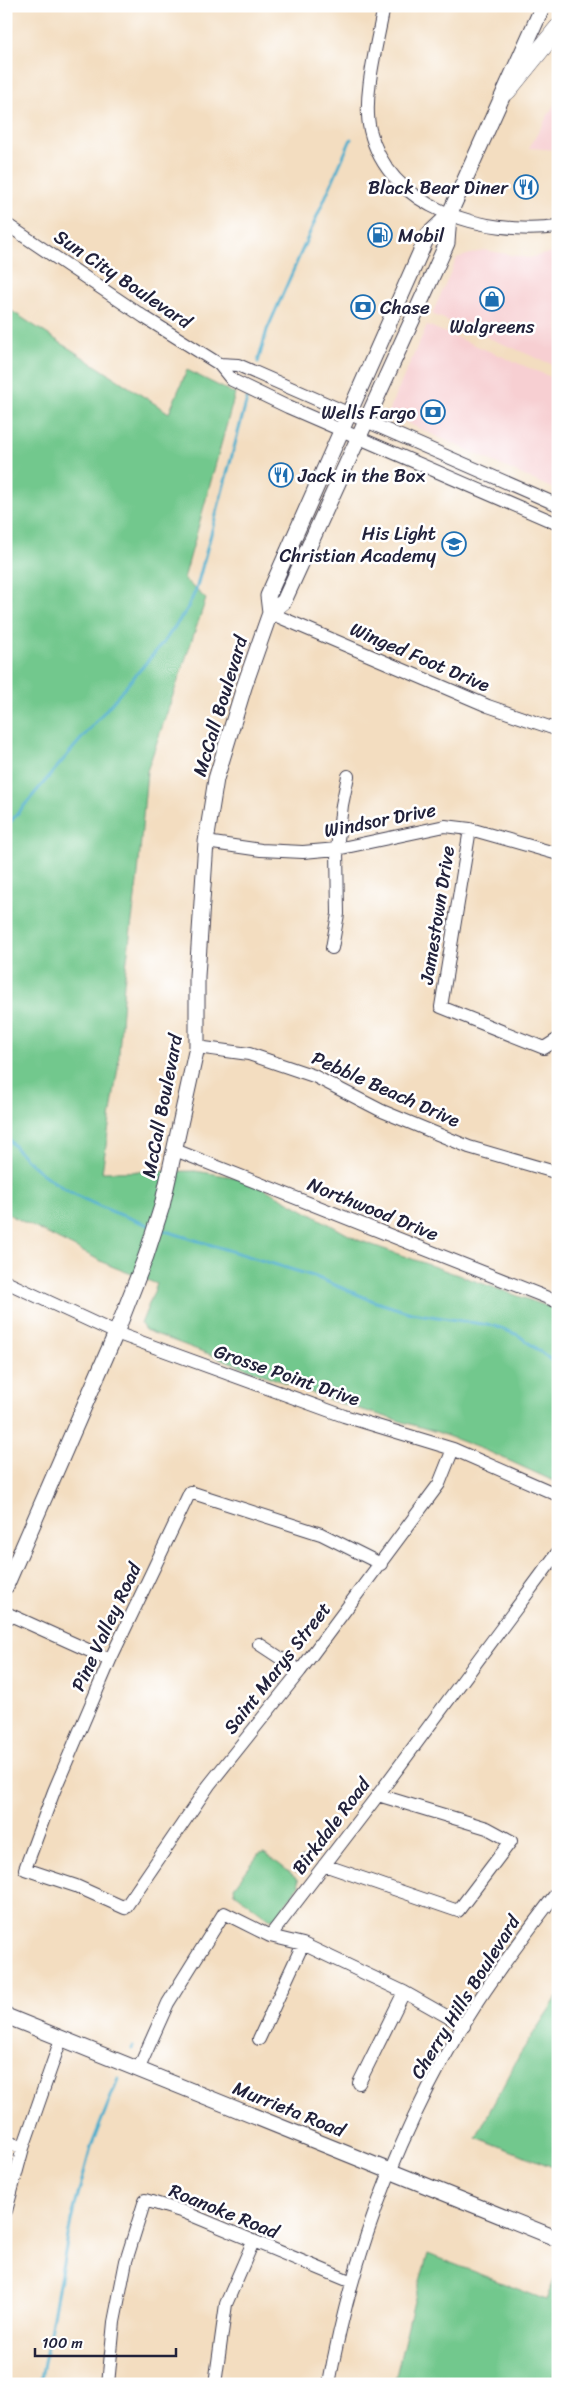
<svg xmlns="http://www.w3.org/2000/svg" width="564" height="2390" font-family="Sriracha,sans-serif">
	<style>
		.built { fill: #f7cfd2 }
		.green { fill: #72c88d; stroke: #4a7564 }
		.water { fill: #4daecc; stroke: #386884 }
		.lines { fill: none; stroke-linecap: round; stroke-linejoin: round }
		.stream { stroke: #4daecc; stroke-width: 3 }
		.minor-casing { stroke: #413e4f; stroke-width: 14 }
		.major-casing { stroke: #413e4f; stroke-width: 17 }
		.highway-casing { stroke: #413e4f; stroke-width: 19 }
		.minor { stroke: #fff; stroke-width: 12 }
		.major { stroke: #fff; stroke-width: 15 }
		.highway { stroke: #fff; stroke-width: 18 }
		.labels { text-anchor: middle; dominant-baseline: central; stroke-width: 5; stroke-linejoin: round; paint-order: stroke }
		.poi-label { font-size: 19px; fill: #22223b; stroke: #fff; text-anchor: end }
		.street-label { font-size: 19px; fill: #22223b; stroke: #fff }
	</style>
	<rect width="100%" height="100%" fill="#fff"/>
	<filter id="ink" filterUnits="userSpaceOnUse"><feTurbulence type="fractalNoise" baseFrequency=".02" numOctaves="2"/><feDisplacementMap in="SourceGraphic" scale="10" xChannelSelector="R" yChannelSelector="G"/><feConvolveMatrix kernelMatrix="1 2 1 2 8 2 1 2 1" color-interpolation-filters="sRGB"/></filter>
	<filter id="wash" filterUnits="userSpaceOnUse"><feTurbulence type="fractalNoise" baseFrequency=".0096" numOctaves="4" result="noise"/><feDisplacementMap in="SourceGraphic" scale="20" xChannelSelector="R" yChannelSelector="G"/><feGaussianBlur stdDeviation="1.12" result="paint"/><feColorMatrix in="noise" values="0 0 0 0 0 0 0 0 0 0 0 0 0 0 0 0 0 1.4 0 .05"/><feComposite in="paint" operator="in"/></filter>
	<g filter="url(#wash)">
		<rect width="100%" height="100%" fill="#f3ddc0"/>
		<path class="built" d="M558,98v52l-29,-2z
			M484,250l44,8 30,-7v116l-126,-53 25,-56z
			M427,325l131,55v111l-171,-77z"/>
		<path class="green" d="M7,308l162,105 18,-43 48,24 -51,185 22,20 -59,172 -9,103 -14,109 -6,84 -16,105 93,-1 52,8 111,61 200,70v173l-66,-30 -55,-21 -101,-30 -191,-72 -4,-6 16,-40 -46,-18 -105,-53z
			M265,1853l33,26 1,7 -24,32 -6,1 -34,-26 -1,-6 25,-33z
			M558,1996v173l-82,-32 44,-83z
			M428,2254l118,46 12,-31v89l-6,26h-158l20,-83z"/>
		<path class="water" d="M303,1857l4,6 -7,9h-4l-2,-6z"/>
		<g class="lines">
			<path class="stream" d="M258,362l9,-32 84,-191
				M6,827l157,-184 23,-32 10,-21 51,-191
				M6,1135c34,51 90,71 145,91
				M159,1229l154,47 63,26 35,11 84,13 23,9 40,30
				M132,2049l1,-2
				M40,2384l31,-163 20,-74 27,-68"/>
		</g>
	</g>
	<g filter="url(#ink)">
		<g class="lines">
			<g class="minor-casing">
				<path id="minor" d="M384,6c-6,35 -22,91 -14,124 19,80 115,106 188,97
					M6,224l138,93 75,47 13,16 56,27 270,117
					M219,364l19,1 320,140
					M270,613l218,93 70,24
					M470,829l-29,178 103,41 14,-9
					M206,842l55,8 42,2 34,-3 108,-23 25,3 88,25
					M332,948l6,-34 -1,-65 5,-44 6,-29
					M197,1047l52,7 65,22 68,35 87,36 89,26
					M175,1150l383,152
					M6,1282l110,51 228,83 109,33 105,46
					M381,1564l-60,-30 -131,-42 -80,168 -56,131 -29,78 51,17 49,22 84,-123 91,-114 139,-187 14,-35
					M6,1613l104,47
					M259,1644l41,27
					M324,1865l134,46 53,-70 -24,-13 -109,-33
					M270,1936l33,8 101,48 60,34
					M259,2039l44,-95
					M138,2070l30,-67 56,-90 46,23 108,-141 180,-243
					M359,2083l45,-91
					M6,2141l17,7
					M6,2211l17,-63 38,-109
					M108,2384l6,-62 12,-61 19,-61 39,12 168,70
					M215,2384l11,-80 27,-62
					M329,2384c20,-113 59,-223 114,-324 32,-60 74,-115 115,-169"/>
			</g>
			<g class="major-casing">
				<path id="major" d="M270,613l14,-12 141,-309 22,-49 2,-28 94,-209
					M6,1586l110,-253 30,-77 16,-50 35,-159v-71l9,-134 10,-63 28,-92 26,-74 -2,-17 160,-361 21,-20
					M6,2016l552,223"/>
			</g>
			<g class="highway-casing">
				<path id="highway" d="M507,91l51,-63"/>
			</g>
			<use href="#minor" class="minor"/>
			<use href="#major" class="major"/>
			<use href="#highway" class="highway"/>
		</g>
	</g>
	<defs>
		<g id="restaurant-ring" transform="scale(1.25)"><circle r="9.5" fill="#fff" stroke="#1f6fb2" stroke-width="1.5"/><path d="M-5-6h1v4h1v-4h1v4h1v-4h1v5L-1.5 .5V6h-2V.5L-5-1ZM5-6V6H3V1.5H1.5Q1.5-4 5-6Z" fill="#1f6fb2"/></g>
		<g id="fuel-ring" transform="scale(1.25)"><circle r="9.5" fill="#fff" stroke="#1f6fb2" stroke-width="1.5"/><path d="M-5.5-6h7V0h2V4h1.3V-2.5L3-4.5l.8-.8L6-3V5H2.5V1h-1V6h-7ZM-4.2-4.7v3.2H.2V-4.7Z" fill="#1f6fb2"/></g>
		<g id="shop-ring" transform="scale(1.25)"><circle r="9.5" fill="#fff" stroke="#1f6fb2" stroke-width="1.5"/><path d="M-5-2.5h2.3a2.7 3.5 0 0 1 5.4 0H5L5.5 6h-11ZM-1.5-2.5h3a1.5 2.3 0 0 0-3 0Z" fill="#1f6fb2"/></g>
		<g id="bank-ring" transform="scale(1.25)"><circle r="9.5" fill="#fff" stroke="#1f6fb2" stroke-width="1.5"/><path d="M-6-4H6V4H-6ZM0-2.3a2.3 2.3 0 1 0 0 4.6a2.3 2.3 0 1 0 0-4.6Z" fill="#1f6fb2"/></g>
		<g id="school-ring" transform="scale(1.25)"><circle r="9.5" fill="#fff" stroke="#1f6fb2" stroke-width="1.5"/><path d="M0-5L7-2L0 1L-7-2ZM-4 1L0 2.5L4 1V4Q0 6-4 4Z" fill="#1f6fb2"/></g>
	</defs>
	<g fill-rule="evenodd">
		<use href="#restaurant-ring" x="526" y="187"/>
		<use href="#fuel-ring" x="380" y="235"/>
		<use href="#shop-ring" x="492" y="299"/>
		<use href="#bank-ring" x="363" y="307"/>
		<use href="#bank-ring" x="433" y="412"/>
		<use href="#restaurant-ring" x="281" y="475"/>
		<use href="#school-ring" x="454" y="544"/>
	</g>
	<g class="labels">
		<g class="poi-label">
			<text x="508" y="187">Black Bear Diner</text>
			<text x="398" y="235" text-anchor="start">Mobil</text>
			<text x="380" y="307" text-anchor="start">Chase</text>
			<text x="492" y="326" text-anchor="middle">Walgreens</text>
			<text x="416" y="412">Wells Fargo</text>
			<text x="298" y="475" text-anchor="start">Jack in the Box</text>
			<text x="436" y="533">His Light<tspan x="436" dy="22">Christian Academy</tspan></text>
		</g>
		<g class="street-label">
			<text transform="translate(123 279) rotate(34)">Sun City Boulevard</text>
			<text transform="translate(420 657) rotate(23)">Winged Foot Drive</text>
			<text transform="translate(220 706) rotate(-73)">McCall Boulevard</text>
			<text transform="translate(380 820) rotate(-11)">Windsor Drive</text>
			<text transform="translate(437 915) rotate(-81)">Jamestown Drive</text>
			<text transform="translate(386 1089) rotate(24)">Pebble Beach Drive</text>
			<text transform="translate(162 1106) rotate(-79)">McCall Boulevard</text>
			<text transform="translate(373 1209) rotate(22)">Northwood Drive</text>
			<text transform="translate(287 1375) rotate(19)">Grosse Point Drive</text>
			<text transform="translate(106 1627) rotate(-65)">Pine Valley Road</text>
			<text transform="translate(277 1668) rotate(-52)">Saint Marys Street</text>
			<text transform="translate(331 1826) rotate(-53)">Birkdale Road</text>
			<text transform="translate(465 1997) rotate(-58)">Cherry Hills Boulevard</text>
			<text transform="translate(289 2109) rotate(22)">Murrieta Road</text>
			<text transform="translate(224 2211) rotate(22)">Roanoke Road</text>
		</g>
	</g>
	<rect width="564" height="2390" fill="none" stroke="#fff" stroke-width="25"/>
	<path d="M35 2348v8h141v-8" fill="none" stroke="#22223b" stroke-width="2.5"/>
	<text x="42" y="2348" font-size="15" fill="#22223b" stroke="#ffffff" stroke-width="4" paint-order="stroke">100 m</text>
</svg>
